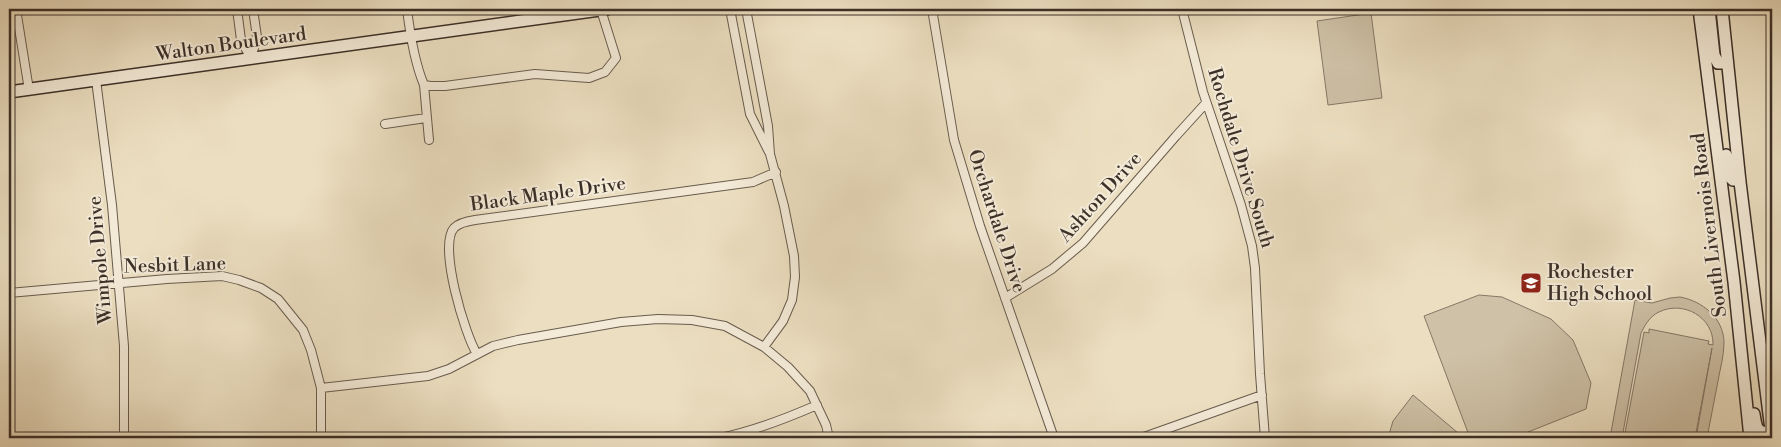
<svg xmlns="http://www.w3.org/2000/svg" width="1781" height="447" font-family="'Libre Bodoni',serif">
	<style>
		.green { fill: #cec1a7; stroke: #857868 }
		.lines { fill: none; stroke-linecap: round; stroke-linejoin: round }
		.minor-casing { stroke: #685c4e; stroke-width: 10 }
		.secondary-casing { stroke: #3c3028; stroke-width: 14 }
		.minor { stroke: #f3ead7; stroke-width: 8 }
		.secondary { stroke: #f3ead7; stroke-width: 11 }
		.labels { text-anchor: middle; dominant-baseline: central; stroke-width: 4; stroke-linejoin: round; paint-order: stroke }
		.street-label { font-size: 19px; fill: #3c3028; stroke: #f3ead7 }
		.poi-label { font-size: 19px; fill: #3c3028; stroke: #f3ead7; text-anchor: start }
	</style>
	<rect width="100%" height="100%" fill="#ecdfc1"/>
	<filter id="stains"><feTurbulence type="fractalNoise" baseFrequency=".004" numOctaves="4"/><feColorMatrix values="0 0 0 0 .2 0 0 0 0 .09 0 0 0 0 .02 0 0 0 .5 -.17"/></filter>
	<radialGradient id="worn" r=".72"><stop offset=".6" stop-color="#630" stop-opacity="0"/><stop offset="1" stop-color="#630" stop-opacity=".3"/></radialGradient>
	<path class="green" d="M1371,13l11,85 -54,7 -11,-84z
		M1479,295l23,2 49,22 22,21 18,43 -5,26 -73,29h-43l-46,-122z
		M1680,297c22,4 44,21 44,46 0,13 -4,26 -6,38 -4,19 -7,38 -11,57h-11l16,-90 -17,90h-71l20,-106 5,1v-4l60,12 -1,3 5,1c1,-28 -30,-45 -54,-33 -9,4 -14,13 -18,21l-19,105h-12l25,-138 17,3 18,-5z
		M1413,395l51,43h-76l5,-17z"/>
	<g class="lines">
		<g class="minor-casing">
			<path id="minor" d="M16,9l13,81
				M237,9l4,31 10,19
				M407,9c3,25 7,52 17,76l7,1h14l90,-12 54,4 16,-6 11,-14 -15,-48
				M730,9l20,105 19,38
				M746,9l22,117 2,28 14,52 10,50 1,21 -3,23 -9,21 -19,26
				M932,9l22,131 26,86 74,212
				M1182,9l21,83 38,113 11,41 3,22 5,106 5,64
				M251,59l6,-22 -4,-28
				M9,74l2,18
				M96,80l16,125 12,141v92
				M424,85l5,55
				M385,124l41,-6
				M9,293l158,-14 55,-3 17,4 22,8 17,11 25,31 8,20 10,38v50
				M1005,298l47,-29 31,-26 93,-107 30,-33
				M477,354c-12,-19 -39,-108 -23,-126 5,-5 14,-7 21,-8l278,-38 23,-10
				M321,388l107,-12 21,-7 44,-23 25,-6 103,-18 37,-3 34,1 33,6 39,21 24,20 22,24 16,34 3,13
				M720,438c34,-7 65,-19 97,-33
				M1141,438l121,-43"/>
		</g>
		<g class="secondary-casing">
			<path id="secondary" d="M1699,9l35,273 16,156
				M1709,9l5,46 4,8h9
				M1722,9l18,173 32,256
				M9,92l598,-83
				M1726,155l5,23 2,2h7
				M1754,414c2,13 2,20 18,19"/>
		</g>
		<use href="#minor" class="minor"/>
		<use href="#secondary" class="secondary"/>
	</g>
	<defs>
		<g id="school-square" transform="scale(1.125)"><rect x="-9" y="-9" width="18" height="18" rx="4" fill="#8f2418" stroke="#f3ead7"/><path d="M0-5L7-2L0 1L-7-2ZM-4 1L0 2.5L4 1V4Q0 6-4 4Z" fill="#fff"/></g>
	</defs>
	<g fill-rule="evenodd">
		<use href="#school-square" x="1531" y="283"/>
	</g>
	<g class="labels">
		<g class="street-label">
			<text transform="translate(231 44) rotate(-8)">Walton Boulevard</text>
			<text transform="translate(1241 158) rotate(73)">Rochdale Drive South</text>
			<text transform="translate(548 194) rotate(-8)">Black Maple Drive</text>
			<text transform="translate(1100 197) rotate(-48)">Ashton Drive</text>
			<text transform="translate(997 221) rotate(72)">Orchardale Drive</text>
			<text transform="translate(1709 225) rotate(-97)">South Livernois Road</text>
			<text transform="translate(100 260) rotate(-95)">Wimpole Drive</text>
			<text transform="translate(175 265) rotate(-2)">Nesbit Lane</text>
		</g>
		<g class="poi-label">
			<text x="1547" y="272">Rochester<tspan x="1547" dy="22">High School</tspan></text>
		</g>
	</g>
	<rect width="1781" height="447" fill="none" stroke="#ecdfc1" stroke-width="30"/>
	<rect x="10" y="10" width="1761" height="427" fill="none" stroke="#3c3028" stroke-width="2.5"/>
	<rect x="15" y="15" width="1751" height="417" fill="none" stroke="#3c3028"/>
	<rect width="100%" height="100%" filter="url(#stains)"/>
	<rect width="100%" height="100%" fill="url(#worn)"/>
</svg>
